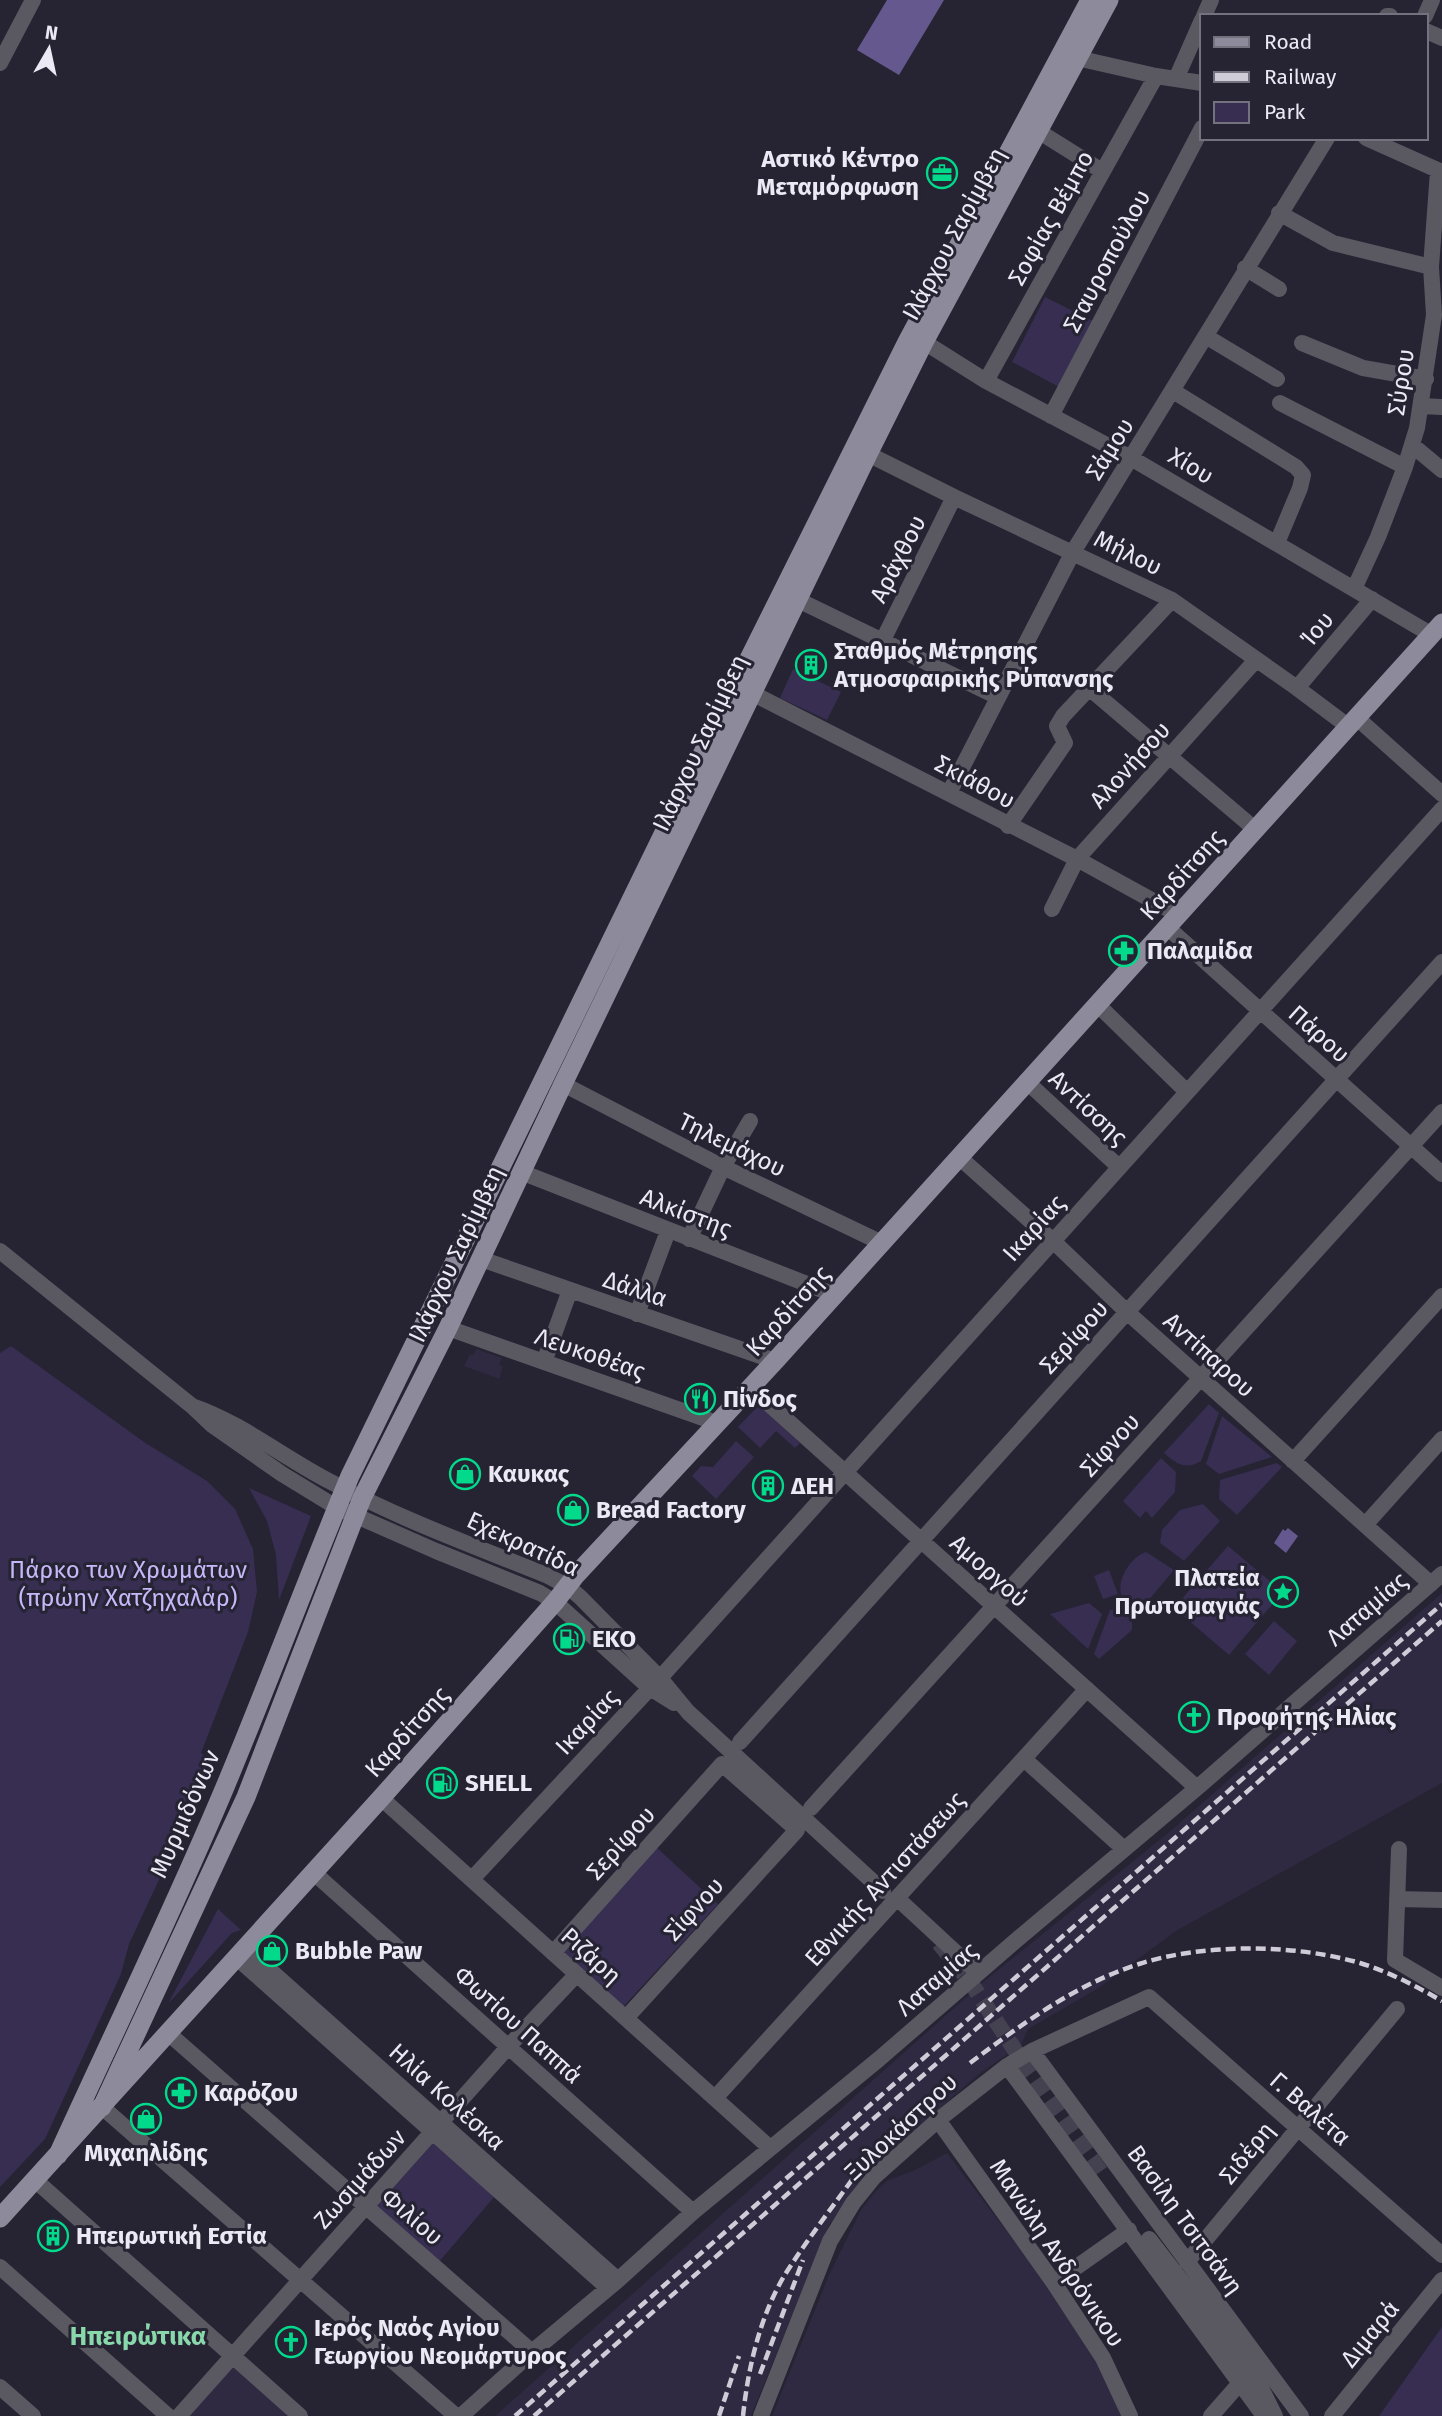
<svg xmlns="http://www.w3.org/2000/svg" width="1442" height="2416" font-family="'Fira Sans',sans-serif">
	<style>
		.built { fill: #2f2a41 }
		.green { fill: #372e51 }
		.water { fill: #65588e }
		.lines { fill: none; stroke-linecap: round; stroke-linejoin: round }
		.minor-tunnel { stroke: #444150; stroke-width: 16; stroke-dasharray: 16 8; stroke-linecap: butt }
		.minor { stroke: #5a5861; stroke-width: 16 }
		.major { stroke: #8d8a9c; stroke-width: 19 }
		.rail { stroke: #cfccd8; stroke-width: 4.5; stroke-dasharray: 10 5; stroke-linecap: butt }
		.labels { text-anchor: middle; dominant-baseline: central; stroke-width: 6; stroke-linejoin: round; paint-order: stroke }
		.poi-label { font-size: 24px; font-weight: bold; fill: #ebe9f4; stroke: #262333; text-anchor: start }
		.street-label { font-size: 24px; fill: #ebe9f4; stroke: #262333 }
		.park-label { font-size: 24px; fill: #c6b7f9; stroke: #262333 }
		.neighbourhood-label { font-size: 26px; font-weight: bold; fill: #89d8ac; stroke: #262333 }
	</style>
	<rect width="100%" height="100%" fill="#262333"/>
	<path class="built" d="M476,1349l26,9 -3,7 4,1 -4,13 -35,-13 6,-12 3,1z
		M1442,1593v190l-266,148 -79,58 -69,40 -7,16 -42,29 -87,75 -27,28 -36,48 -78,191h-256l493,-438 179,-144z
		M947,2153l108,142 37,54 34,67h-354l58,-143 31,-63 14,-18 13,-12 25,-9z
		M232,2364l58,52h-104z"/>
	<path class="green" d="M1045,297l50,25 -34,66 -49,-26z
		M793,669l48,23 -14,28 -47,-22z
		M11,1346l133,96 63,39 28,28 18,40 4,43 -9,40 -47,121 13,9 -85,182 -8,30 -76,165 -45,48v-834z
		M1209,1404l10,9 -18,48c-15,10 -26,2 -37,-8z
		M759,1405l41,38 -5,5 -19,-17 -16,17 -22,-21z
		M1222,1416l50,41 -53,17 -13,-10z
		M736,1441l18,16 -38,42 -24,-23 9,-10 12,1z
		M1161,1458l15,14 -1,20 -23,26 -6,-7 -6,7 -17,-17z
		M1277,1463l5,4 -45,48 -18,-16 1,-19z
		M249,1488l62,28 -32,84 -3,-45 -9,-34z
		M1203,1504l17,17 -36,40 -24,-18 2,-13 18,-20z
		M1228,1546l55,46 -54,63 -55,-47z
		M1146,1552l28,18 -27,32 -6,3 -6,7c-3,-4 -9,-9 -12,-13 -9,-16 7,-42 23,-47z
		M1109,1570l9,24 -15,5 -9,-23z
		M1089,1603l13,11 -14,35 -38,-35z
		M1117,1609l8,4 7,6v11l-33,29 -5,-5 16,-44z
		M1274,1621l23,20 -28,34 -24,-21z
		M656,1847l62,57 -95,103 -62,-56z
		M218,1909l23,21 -9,3 -64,71z
		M434,2142l60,55 -55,65 -64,-54z
		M1442,2327v89h-63z"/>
	<path class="water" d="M887,0h57l-45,75 -42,-25z
		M1288,1528l10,8 -12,17 -12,-10 9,-14 2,2z"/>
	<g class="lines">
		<path class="minor-tunnel" d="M939,1943l32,40 57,87 75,105"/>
		<path class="minor" d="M1204,16l7,-16
			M1387,16h3
			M1425,16l7,-16
			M1426,31l16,7
			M1077,58l79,18 46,7
			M0,63l33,-63
			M1176,79l26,-59
			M1038,131l64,40
			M1366,138l76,34
			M1279,213l54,30 98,24
			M1245,268l34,21
			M1207,337l70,42
			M924,342l62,39 145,77 301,177
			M1302,343l61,25 63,11
			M986,381l170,-305
			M1173,391l123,76 7,8 -3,13 -23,55
			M1280,403l125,64
			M1421,406l21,1
			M1051,416l151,-288
			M1412,445l30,25
			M868,454l86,43 218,103 125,88 52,39
			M1354,589l24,-52 27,-70 12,-39 17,-113 -3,-48 7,-96
			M796,599l202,98
			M882,642l72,-145
			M742,688l335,171 100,55
			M1089,688l167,142
			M1297,688l75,-89
			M1357,718l85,76
			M949,793l124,-241 254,-414
			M1008,826l57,-83 -8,-17 6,-10 109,-116
			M1052,909l25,-50 179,-199
			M1167,927l275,247
			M1097,1004l90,88
			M1026,1081l93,86
			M563,1084l160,83 159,76
			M959,1157l94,84 74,71 304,272
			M521,1172l314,123
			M689,1239l34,-72 27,-46
			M0,1251l192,155 20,19 70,49 54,33 100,44 104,42 15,9 95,86 24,15
			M481,1259l294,102
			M637,1314l31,-83
			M448,1328l269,95
			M544,1362l26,-72
			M751,1388l446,400
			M192,1406c50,17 92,52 139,76 69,37 143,64 215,93l21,11 13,11 80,81 28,34 195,179
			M1293,1461l149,-165
			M1365,1525l77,-86
			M660,1678l782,-869
			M740,1742l702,-780
			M1024,1759l100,90
			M381,1798l389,350
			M811,1808l631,-696
			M1399,1849l-4,111 47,28
			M313,1872l380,340
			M472,1879l178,-191
			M898,1899l80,74
			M1397,1899l45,1
			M245,1948l373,332
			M553,1953l169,-189 75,66 -171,188
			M237,1958l371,330
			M168,2033l364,319
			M1032,2051l269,365
			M1007,2066l257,350
			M715,2098l372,-409
			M102,2107l354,309
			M938,2120l116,163 49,75 27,58
			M35,2180l265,236
			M1149,2239l92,119 21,32 13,26
			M1187,2262l210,-253
			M0,2267l168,149
			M1054,2283l75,-53
			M0,2387l33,29
			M179,2416l329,-369 69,-73
			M461,2416l71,-64 86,-72 75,-68 186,-153 134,-116 184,-155 245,-214
			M761,2416l69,-175 23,-38 21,-26 64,-57 69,-54 25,-15 117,-54 293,258
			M1211,2416l29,-33
			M1332,2416l110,-136"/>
		<path class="major" d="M102,2107l144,-310 116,-299 86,-170 115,-244 305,-630 56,-112 185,-342
			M58,2155c56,-123 115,-244 167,-368 43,-103 82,-208 125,-311l386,-791 171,-343 183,-342
			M0,2218l381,-420 174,-196 21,-27 199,-214 667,-738"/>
		<path class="rail" d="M970,2063c52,-39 106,-79 169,-99 65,-21 156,-20 221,-1 29,9 56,23 82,38
			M760,2374l43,-114
			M515,2416l927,-812
			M534,2416l908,-795
			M719,2416l20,-60
			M743,2416c5,-48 17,-101 43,-143 21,-33 45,-64 68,-96"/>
	</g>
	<defs>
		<g id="office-ring" transform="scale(1.575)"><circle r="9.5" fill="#262333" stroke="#01d98b" stroke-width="1.5"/><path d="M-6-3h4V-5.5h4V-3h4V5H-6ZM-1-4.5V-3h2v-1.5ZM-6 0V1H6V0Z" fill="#01d98b"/></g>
		<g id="building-ring" transform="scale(1.575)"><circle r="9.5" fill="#262333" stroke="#01d98b" stroke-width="1.5"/><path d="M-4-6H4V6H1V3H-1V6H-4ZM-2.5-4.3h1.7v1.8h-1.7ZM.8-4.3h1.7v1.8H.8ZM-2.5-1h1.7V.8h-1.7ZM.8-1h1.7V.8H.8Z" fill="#01d98b"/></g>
		<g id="pharmacy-ring" transform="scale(1.575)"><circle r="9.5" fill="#262333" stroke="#01d98b" stroke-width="1.5"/><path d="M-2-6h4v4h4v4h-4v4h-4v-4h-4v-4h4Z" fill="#01d98b"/></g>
		<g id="restaurant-ring" transform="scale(1.575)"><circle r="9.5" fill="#262333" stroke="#01d98b" stroke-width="1.5"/><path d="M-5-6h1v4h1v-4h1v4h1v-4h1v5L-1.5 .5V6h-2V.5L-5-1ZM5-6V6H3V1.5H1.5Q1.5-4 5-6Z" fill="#01d98b"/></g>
		<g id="shop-ring" transform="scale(1.575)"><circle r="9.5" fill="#262333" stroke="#01d98b" stroke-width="1.5"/><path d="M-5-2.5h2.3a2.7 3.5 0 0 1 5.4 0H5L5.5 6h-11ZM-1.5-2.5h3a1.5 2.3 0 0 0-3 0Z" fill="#01d98b"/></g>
		<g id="sight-ring" transform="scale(1.575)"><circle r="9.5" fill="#262333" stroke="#01d98b" stroke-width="1.5"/><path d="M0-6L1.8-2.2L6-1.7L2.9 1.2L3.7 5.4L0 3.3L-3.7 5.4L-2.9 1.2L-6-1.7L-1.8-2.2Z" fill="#01d98b"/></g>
		<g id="fuel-ring" transform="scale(1.575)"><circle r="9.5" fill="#262333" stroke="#01d98b" stroke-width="1.5"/><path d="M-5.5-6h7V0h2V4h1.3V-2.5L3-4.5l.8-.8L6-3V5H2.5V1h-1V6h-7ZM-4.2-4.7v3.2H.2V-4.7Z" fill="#01d98b"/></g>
		<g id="church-ring" transform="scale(1.575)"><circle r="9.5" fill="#262333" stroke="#01d98b" stroke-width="1.5"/><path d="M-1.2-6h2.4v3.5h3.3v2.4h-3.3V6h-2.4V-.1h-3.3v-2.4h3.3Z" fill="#01d98b"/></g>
	</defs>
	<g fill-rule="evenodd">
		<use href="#office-ring" x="942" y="173"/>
		<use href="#building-ring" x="811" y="665"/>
		<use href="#pharmacy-ring" x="1124" y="951"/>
		<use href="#restaurant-ring" x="700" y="1399"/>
		<use href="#shop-ring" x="465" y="1474"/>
		<use href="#building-ring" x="768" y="1486"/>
		<use href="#shop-ring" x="573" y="1510"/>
		<use href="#sight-ring" x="1283" y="1592"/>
		<use href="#fuel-ring" x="569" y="1639"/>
		<use href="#church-ring" x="1194" y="1717"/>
		<use href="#fuel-ring" x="442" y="1783"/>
		<use href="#shop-ring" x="272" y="1951"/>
		<use href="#pharmacy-ring" x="181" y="2093"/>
		<use href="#shop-ring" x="146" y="2119"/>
		<use href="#building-ring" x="53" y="2236"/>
		<use href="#church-ring" x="291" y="2342"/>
	</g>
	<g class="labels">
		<g class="poi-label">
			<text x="919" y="159" text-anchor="end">Αστικό Κέντρο<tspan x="919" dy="28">Μεταμόρφωση</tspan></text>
			<text x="834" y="651">Σταθμός Μέτρησης<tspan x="834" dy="28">Ατμοσφαιρικής Ρύπανσης</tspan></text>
			<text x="1147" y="951">Παλαμίδα</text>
			<text x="723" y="1399">Πίνδος</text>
			<text x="488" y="1474">Καυκας</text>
			<text x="791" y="1486">ΔΕΗ</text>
			<text x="596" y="1510">Bread Factory</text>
			<text x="1260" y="1578" text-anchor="end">Πλατεία<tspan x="1260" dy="28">Πρωτομαγιάς</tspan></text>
			<text x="592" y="1639">EKO</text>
			<text x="1217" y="1717">Προφήτης Ηλίας</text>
			<text x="465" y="1783">SHELL</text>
			<text x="295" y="1951">Bubble Paw</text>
			<text x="204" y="2093">Καρόζου</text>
			<text x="146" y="2153" text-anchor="middle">Μιχαηλίδης</text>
			<text x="76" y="2236">Ηπειρωτική Εστία</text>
			<text x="314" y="2328">Ιερός Ναός Αγίου<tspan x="314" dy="28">Γεωργίου Νεομάρτυρος</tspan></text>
		</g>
		<g class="street-label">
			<text transform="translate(1051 218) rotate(-61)">Σοφίας Βέμπο</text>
			<text transform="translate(954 234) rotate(-62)">Ιλάρχου Σαρίμβεη</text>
			<text transform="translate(1107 261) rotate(-62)">Σταυροπούλου</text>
			<text transform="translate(1401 382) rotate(-81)">Σύρου</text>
			<text transform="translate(1110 449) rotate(-58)">Σάμου</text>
			<text transform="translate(1191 466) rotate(31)">Χίου</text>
			<text transform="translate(1128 553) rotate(26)">Μήλου</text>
			<text transform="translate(898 559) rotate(-63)">Αράχθου</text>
			<text transform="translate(1317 629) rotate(-50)">Ίου</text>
			<text transform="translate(700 743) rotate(-65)">Ιλάρχου Σαρίμβεη</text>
			<text transform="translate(1130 765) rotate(-48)">Αλονήσου</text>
			<text transform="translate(975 782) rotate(28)">Σκιάθου</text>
			<text transform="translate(1182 875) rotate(-48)">Καρδίτσης</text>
			<text transform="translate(1319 1034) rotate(42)">Πάρου</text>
			<text transform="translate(1088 1108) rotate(43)">Αντίσσης</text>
			<text transform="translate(732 1145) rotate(26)">Τηλεμάχου</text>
			<text transform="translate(686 1213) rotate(21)">Αλκίστης</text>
			<text transform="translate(1034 1228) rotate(-48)">Ικαρίας</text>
			<text transform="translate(456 1254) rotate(-65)">Ιλάρχου Σαρίμβεη</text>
			<text transform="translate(635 1289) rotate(19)">Δάλλα</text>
			<text transform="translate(788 1311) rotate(-48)">Καρδίτσης</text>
			<text transform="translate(1074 1337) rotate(-48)">Σερίφου</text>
			<text transform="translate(590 1354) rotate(19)">Λευκοθέας</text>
			<text transform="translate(1209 1355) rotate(42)">Αντίπαρου</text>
			<text transform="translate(1110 1445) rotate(-48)">Σίφνου</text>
			<text transform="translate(523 1544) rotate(25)">Εχεκρατίδα</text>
			<text transform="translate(989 1571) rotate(42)">Αμοργού</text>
			<text transform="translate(1367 1609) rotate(-41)">Λαταμίας</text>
			<text transform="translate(587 1722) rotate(-47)">Ικαρίας</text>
			<text transform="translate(407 1732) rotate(-48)">Καρδίτσης</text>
			<text transform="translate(185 1814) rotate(-66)">Μυρμιδόνων</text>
			<text transform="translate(621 1843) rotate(-48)">Σερίφου</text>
			<text transform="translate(885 1879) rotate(-48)">Εθνικής Αντιστάσεως</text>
			<text transform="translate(694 1909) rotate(-48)">Σίφνου</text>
			<text transform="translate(591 1956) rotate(42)">Ριζάρη</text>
			<text transform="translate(937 1979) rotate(-41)">Λαταμίας</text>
			<text transform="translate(518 2025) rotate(42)">Φωτίου Παππά</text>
			<text transform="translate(447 2097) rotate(42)">Ηλία Κολέσκα</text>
			<text transform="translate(1310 2109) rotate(41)">Γ. Βαλέτα</text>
			<text transform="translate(901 2127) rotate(-43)">Ξυλοκάστρου</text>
			<text transform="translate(1247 2153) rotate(-51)">Σιδέρη</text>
			<text transform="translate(360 2179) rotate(-48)">Ζωσιμάδων</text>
			<text transform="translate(412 2217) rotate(41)">Φιλίου</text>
			<text transform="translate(1185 2220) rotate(54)">Βασίλη Τσιτσάνη</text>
			<text transform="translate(1057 2253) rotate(56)">Μανώλη Ανδρόνικου</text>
			<text transform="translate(1370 2334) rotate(-51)">Διμαρά</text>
		</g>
		<g class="park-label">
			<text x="128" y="1570">Πάρκο των Χρωμάτων<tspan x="128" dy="28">(πρώην Χατζηχαλάρ)</tspan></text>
		</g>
		<g class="neighbourhood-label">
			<text x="138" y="2336">Ηπειρώτικα</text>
		</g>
	</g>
	<rect x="1200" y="14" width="228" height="126" fill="#262333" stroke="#757280" stroke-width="2"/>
	<rect x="1214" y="37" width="35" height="10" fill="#8d8a9c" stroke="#757280" stroke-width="2"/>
	<text x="1264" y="49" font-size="21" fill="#ebe9f4">Road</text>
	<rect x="1214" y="72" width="35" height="10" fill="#cfccd8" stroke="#757280" stroke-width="2"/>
	<text x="1264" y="84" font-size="21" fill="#ebe9f4">Railway</text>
	<rect x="1214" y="102" width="35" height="21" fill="#372e51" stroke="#757280" stroke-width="2"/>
	<text x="1264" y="119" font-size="21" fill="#ebe9f4">Park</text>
	<g transform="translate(49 49) rotate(9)" stroke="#262333" stroke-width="5" paint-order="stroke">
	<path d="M0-5L12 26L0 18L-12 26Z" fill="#ebe9f4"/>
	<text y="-10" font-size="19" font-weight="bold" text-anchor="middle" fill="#ebe9f4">N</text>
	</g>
</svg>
